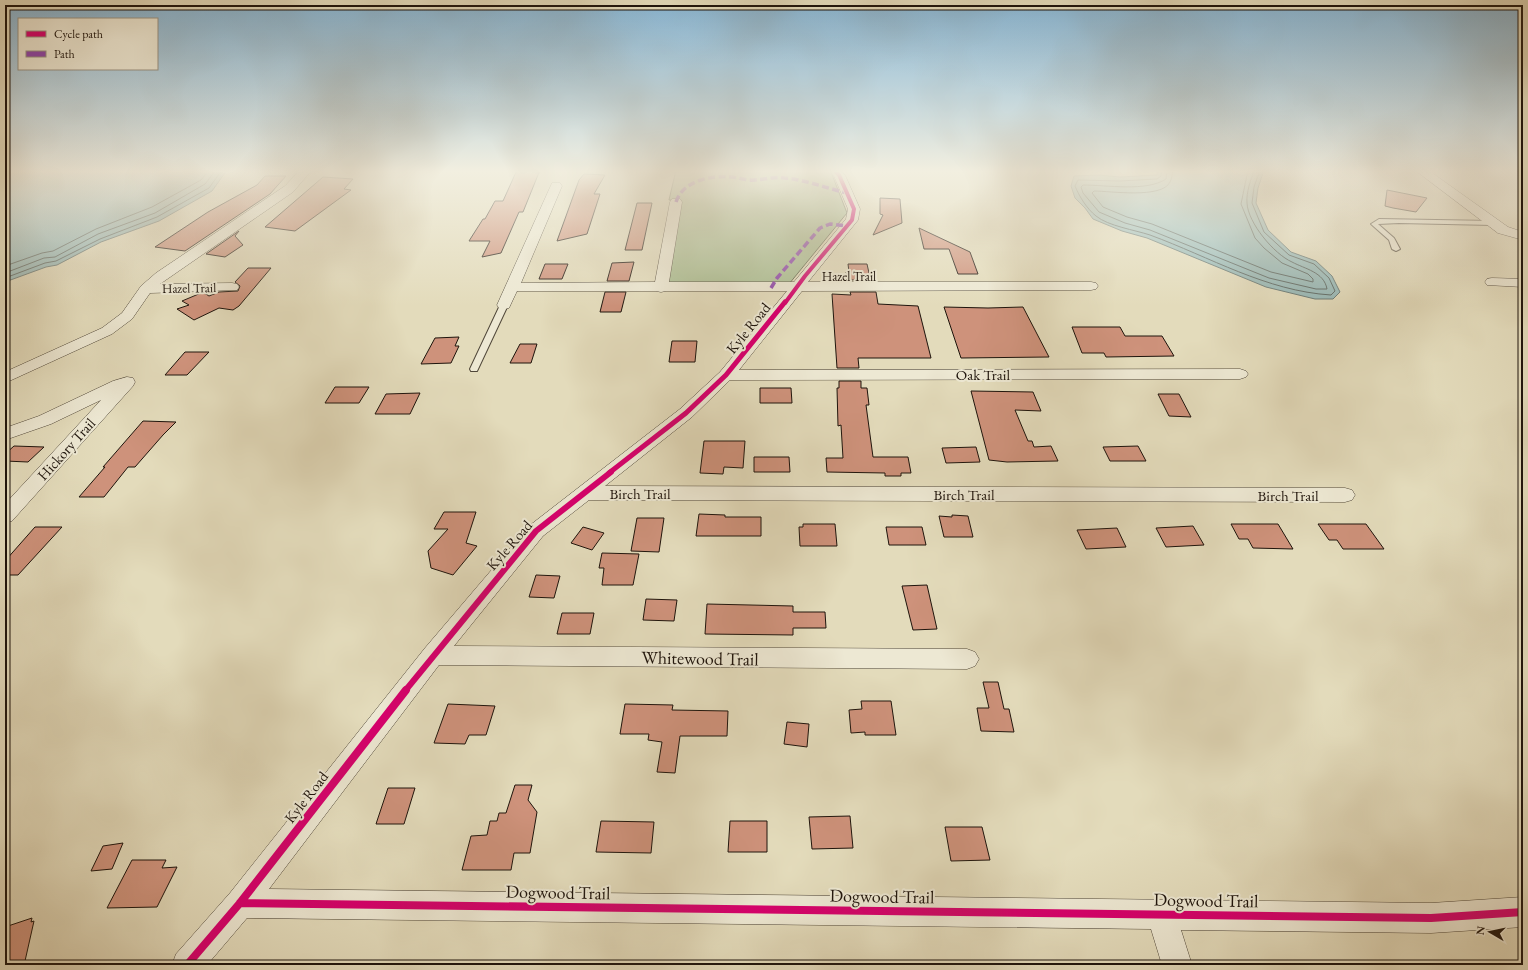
<svg xmlns="http://www.w3.org/2000/svg" width="1528" height="970" font-family="'EB Garamond',serif">
	<style>
		.green { fill: #adc195; stroke: #666a50 }
		.water { fill: #97b9b8; stroke: #677773 }
		.lines { fill: none; stroke-linecap: round; stroke-linejoin: round }
		.shore { stroke: #5a6662; stroke-width: 1 }
		.building { fill: #ce927b; stroke: #1e140c }
		.service-casing { stroke: #4f4638; stroke-width: 2 }
		.minor-casing { stroke: #4f4638; stroke-width: 1 }
		.service { fill: #ede8d3; fill-rule: evenodd }
		.minor { fill: #ede8d3; fill-rule: evenodd }
		.quiet { stroke: #8e44ad; stroke-width: 3.5; stroke-dasharray: 7 3.5; stroke-linecap: butt }
		.cycleway-far3-casing { stroke: #ede8d3; stroke-width: 5.5 }
		.cycleway-far2-casing { stroke: #ede8d3; stroke-width: 7 }
		.cycleway-far1-casing { stroke: #ede8d3; stroke-width: 9 }
		.cycleway-casing { stroke: #ede8d3; stroke-width: 11 }
		.cycleway-far3 { stroke: #d6006c; stroke-width: 4 }
		.cycleway-far2 { stroke: #d6006c; stroke-width: 5 }
		.cycleway-far1 { stroke: #d6006c; stroke-width: 6 }
		.cycleway { stroke: #d6006c; stroke-width: 8 }
		.labels { text-anchor: middle; dominant-baseline: central; stroke-width: 4; stroke-linejoin: round; paint-order: stroke }
		.far-street-label { font-size: 13px; fill: #1e140c; stroke: #ede8d3 }
		.street-label { font-size: 15px; fill: #1e140c; stroke: #ede8d3 }
		.near-street-label { font-size: 18px; fill: #1e140c; stroke: #ede8d3 }
	</style>
	<rect width="100%" height="100%" fill="#e3dbbb"/>
	<filter id="stains"><feTurbulence type="fractalNoise" baseFrequency=".005" numOctaves="4"/><feColorMatrix values="0 0 0 0 .2 0 0 0 0 .09 0 0 0 0 .02 0 0 0 .5 -.17"/></filter>
	<radialGradient id="worn" r=".72"><stop offset=".6" stop-color="#630" stop-opacity="0"/><stop offset="1" stop-color="#630" stop-opacity=".3"/></radialGradient>
	<path class="green" d="M676,170h152l3,2 16,41 -58,71h-122l14,-84h-12z"/>
	<path class="water" d="M5,170h222l-15,21 -53,30 -58,21 -44,23 -11,2 -41,15z
		M1158,170h106l-6,18 -2,15 12,27 23,22 25,9 16,15 8,16 -7,7h-18l-49,-12 -119,-49 -25,-7 -29,-12 -8,-11 -10,-10 -4,-12 3,-10 25,-1 21,2 37,-2z"/>
	<g class="lines">
		<path class="shore" d="M1162,170l-1,6 -4,3 -37,2 -42,-1 -3,6c4,10 12,23 21,30 12,10 39,14 54,19 60,22 116,56 181,60l4,-4 -6,-13 -15,-14 -25,-9 -25,-23 -12,-29 2,-16 6,-17
			M1167,170l-1,9c-20,13 -59,6 -83,6l-2,2 2,6 16,19 26,11 25,7 119,48 47,11h11c-3,-17 -22,-20 -35,-27 -18,-8 -44,-39 -45,-59 -1,-11 4,-23 7,-33
			M1173,170c-1,4 -1,9 -3,12 -8,17 -60,9 -76,9l-2,2 11,14 24,10 25,7 119,48 42,10v-3l-5,-5 -26,-11 -18,-15 -9,-10 -14,-34 7,-34
			M5,266l37,-13 11,-2 43,-22 56,-22 49,-27 8,-10
			M5,273l39,-15 11,-1 43,-23 57,-21 50,-29 11,-14
			M5,278l40,-15 11,-2 44,-22 57,-22 52,-29 13,-18"/>
	</g>
	<path class="building" d="M517,170h23l-17,42h-4l-18,41 -19,4 8,-16h-21l14,-22h2l10,-18h8z
		M584,174l21,1 -11,19h6l-13,40 -30,7 22,-61z
		M265,176h21l-16,18 -85,57 -30,-4 53,-35 49,-27z
		M323,177l30,2 -9,10 7,1 -56,41 -30,-4z
		M1387,190l40,8 -11,14 -23,-4 -8,-2z
		M880,198l20,1 2,24 -29,12 10,-20 -3,-1z
		M637,203h15l-10,47h-17z
		M919,228l51,24 8,22h-20l-9,-25h-25z
		M239,231l-4,5 8,9 -18,12 -19,-3z
		M634,262l-5,19h-22l5,-18z
		M545,264h23l-6,15h-23z
		M848,264h19l2,9h3l1,7h-25l-2,-8h3z
		M248,268h23l-32,38 -6,4 -14,-2 -25,12 -17,-11 12,-4 -7,-4 19,-8h3l5,3 10,-4 19,-1 2,-5 -5,-4z
		M605,292h21l-5,20h-21z
		M850,292h26l2,12 40,2 13,52h-73l1,10h-22l-5,-74 19,1z
		M944,307l44,1 35,-1 26,50 -88,1z
		M1072,327h48l5,9h37l12,20 -68,1 -2,-4h-22z
		M459,337l-4,9h4l-8,17 -30,1 14,-26z
		M672,341h25l-2,21h-26z
		M520,344h17l-6,19h-21z
		M185,352h24l-22,23h-22z
		M839,381h22v7h6l2,17h-3l7,52h35l3,16h-10v3h-16v-3l-58,-1 -1,-14h17l-2,-33 -3,1 -1,-38h2z
		M335,387h34l-10,16h-34z
		M760,388h31l1,15h-32z
		M971,391l62,1 8,19 -26,-1 13,31h4l2,6 17,-1 7,15 -51,1 -18,-2z
		M420,393l-10,21h-35l11,-20z
		M1158,394h21l12,23 -22,-1z
		M143,421l33,1 -13,13 -28,32h-7l-24,30h-25l26,-30h-2z
		M704,441h41l-2,27 -19,-1 -1,7 -23,-1z
		M14,446l30,1 -16,15 -23,-1v-7z
		M1138,446l8,15h-36l-7,-14z
		M976,447l4,15 -34,1 -4,-15z
		M754,457h35l1,15h-36z
		M444,512h32l-10,31 11,3 -24,29 -22,-7 -3,-17 20,-22h-14z
		M699,514l26,1v2h36v19h-65z
		M952,515l16,1 5,21h-29l-5,-21 13,1z
		M637,518h27l-5,34 -28,-1z
		M803,524h32l2,22h-37l-1,-19h4z
		M1231,524h47l15,25 -40,-1 -5,-9h-9z
		M1318,524h48l18,25h-41l-6,-9h-8z
		M1193,526l11,19 -38,2 -10,-19z
		M35,527h27l-44,48h-13v-14z
		M583,527l21,6 -12,17 -21,-7z
		M886,527h36l4,18h-37z
		M1117,528l9,19 -40,2 -9,-19z
		M602,553l37,1 -6,31h-31l2,-17h-5z
		M536,575l24,1 -6,22 -25,-1z
		M927,585l10,44 -24,1 -11,-44z
		M646,599l31,1 -3,21 -31,-1z
		M707,604l86,2v6h32l1,16h-33v7l-88,-1z
		M562,613h32l-4,21h-33z
		M983,682h15l6,27h5l5,23 -33,-1 -4,-23h12z
		M861,701h30l5,34h-31v-3l-14,1 -2,-23 13,-1z
		M448,704l47,2 -9,29h-17l-4,9 -31,-1z
		M625,704l48,1 -1,5 56,1 -1,25h-47l-5,37 -18,-1 5,-30 -14,-2 1,-6h-29z
		M787,722l22,2 -2,23 -23,-3z
		M515,785h17l-4,15 9,12 -7,41h-16l-3,17h-49l9,-34 16,-1 3,-14h7l2,-8h7z
		M388,788h27l-11,36h-28z
		M850,816l3,32 -41,1 -3,-32z
		M601,821l53,1 -3,31 -55,-1z
		M730,821h37v31h-39z
		M945,827h37l8,33 -39,1z
		M123,843l-11,26 -21,2 12,-25z
		M132,860h34l-4,8 15,-1 -20,40 -50,1z
		M32,918l-1,4 3,-1 -9,40 -10,4h-10v-38z"/>
	<g class="lines">
		<g class="service-casing">
			<path id="service" d="M1379,219l114,2 3,2 -3,2 -94,-2 -21,1 16,14 6,11 -4,2 -4,-2 -3,-9 -18,-16z
				M501,303h3l4,2 -30,64 -1,2h-6l-1,-2z"/>
		</g>
		<g class="minor-casing">
			<path id="minor" d="M300,170h12l-19,22 -133,92 72,-1 5,1 2,3 -2,3 -87,3 -18,26 -20,15 -107,49v-11l97,-44 20,-15 19,-27 15,-13 129,-87z
				M828,170h12l5,5 15,34 -2,11 -50,62h283l5,1 2,3 -2,3 -5,1 -289,1 -63,79 501,-1 6,2 2,3 -2,3 -6,2 -510,1 -38,37 -87,69 740,2 7,2 3,5 -3,5 -7,2 -756,-2 -46,36 -89,110 513,3 8,3 4,7 -4,7 -8,3 -528,-4 -170,224 1162,14 92,-6v30l-92,6 -250,-3 11,35h-30l-11,-36 -904,-11 -40,47h-35l4,-11 54,-61 195,-245 104,-122 151,-117 40,-37 67,-81h-121l-5,1 -5,-1h-139l-8,17 -5,1 -5,-1 -2,-3 55,-122h8l2,3 -41,97 134,-1 15,-80 2,-3h8l2,3 -13,80h125l52,-63 2,-10 -14,-33z
				M1415,170h13l80,57 15,5v8l-25,-7z
				M1492,278l31,1v8l-36,-2 -2,-3 2,-3z
				M127,377l6,1 2,4 -2,4 -121,135 -7,2v-19l96,-104 -50,24 -46,16v-12l34,-12 74,-35z"/>
		</g>
		<use href="#service" class="service"/>
		<use href="#minor" class="minor"/>
		<path class="quiet" d="M676,202c7,-22 36,-27 57,-25 5,1 10,2 15,3 12,1 24,-4 37,-2 21,2 41,10 62,15
			M771,288l6,-10 43,-50 10,-4 18,2"/>
		<g class="cycleway-far3-casing">
			<path id="cycleway-far3" d="M785,303l20,-27 47,-56 2,-11 -15,-34 -5,-5"/>
		</g>
		<g class="cycleway-far2-casing">
			<path id="cycleway-far2" d="M609,473l77,-60 40,-38 59,-73"/>
		</g>
		<g class="cycleway-far1-casing">
			<path id="cycleway-far1" d="M405,691l131,-160 75,-59"/>
		</g>
		<g class="cycleway-casing">
			<path id="cycleway" d="M240,903l1191,15 92,-6
				M187,965l53,-62 166,-213"/>
		</g>
		<use href="#cycleway-far3" class="cycleway-far3"/>
		<use href="#cycleway-far2" class="cycleway-far2"/>
		<use href="#cycleway-far1" class="cycleway-far1"/>
		<use href="#cycleway" class="cycleway"/>
	</g>
	<linearGradient id="sky" x2="0" y2="1"><stop stop-color="#87b6d5"/><stop offset="0.56" stop-color="#f2efe0"/><stop offset="1" stop-color="#f2efe0" stop-opacity="0"/></linearGradient>
	<rect width="1528" height="306" fill="url(#sky)"/>
	<g class="labels">
		<g class="far-street-label">
			<text x="849" y="276">Hazel Trail</text>
			<text transform="translate(189 288) rotate(-1)">Hazel Trail</text>
		</g>
		<g class="street-label">
			<text transform="translate(748 328) rotate(-51)">Kyle Road</text>
			<text x="983" y="374">Oak Trail</text>
			<text transform="translate(66 449) rotate(-48)">Hickory Trail</text>
			<text x="640" y="493">Birch Trail</text>
			<text x="964" y="494">Birch Trail</text>
			<text x="1288" y="495">Birch Trail</text>
			<text transform="translate(509 545) rotate(-49)">Kyle Road</text>
			<text transform="translate(306 797) rotate(-52)">Kyle Road</text>
		</g>
		<g class="near-street-label">
			<text transform="translate(700 658) rotate(1)">Whitewood Trail</text>
			<text transform="translate(558 892) rotate(1)">Dogwood Trail</text>
			<text transform="translate(882 896) rotate(1)">Dogwood Trail</text>
			<text transform="translate(1206 900) rotate(1)">Dogwood Trail</text>
		</g>
	</g>
	<rect width="1528" height="970" fill="none" stroke="#e3dbbb" stroke-width="20"/>
	<rect x="6" y="6" width="1516" height="958" fill="none" stroke="#1e140c" stroke-width="2"/>
	<rect x="10" y="10" width="1508" height="950" fill="none" stroke="#1e140c"/>
	<rect x="18" y="18" width="140" height="52" fill="#ede8d3" stroke="#9a9383"/>
	<rect x="26" y="31" width="20" height="6" fill="#d6006c" stroke="#9a9383"/>
	<text x="54" y="38" font-size="12" fill="#1e140c">Cycle path</text>
	<rect x="26" y="51" width="20" height="6" fill="#8e44ad" stroke="#9a9383"/>
	<text x="54" y="58" font-size="12" fill="#1e140c">Path</text>
	<g transform="translate(1490 932) rotate(279)" stroke="#ede8d3" stroke-width="3" paint-order="stroke">
	<path d="M0-3L7 15L0 10L-7 15Z" fill="#1e140c"/>
	<text y="-6" font-size="11" font-weight="bold" text-anchor="middle" fill="#1e140c">N</text>
	</g>
	<rect width="100%" height="100%" filter="url(#stains)"/>
	<rect width="100%" height="100%" fill="url(#worn)"/>
</svg>
